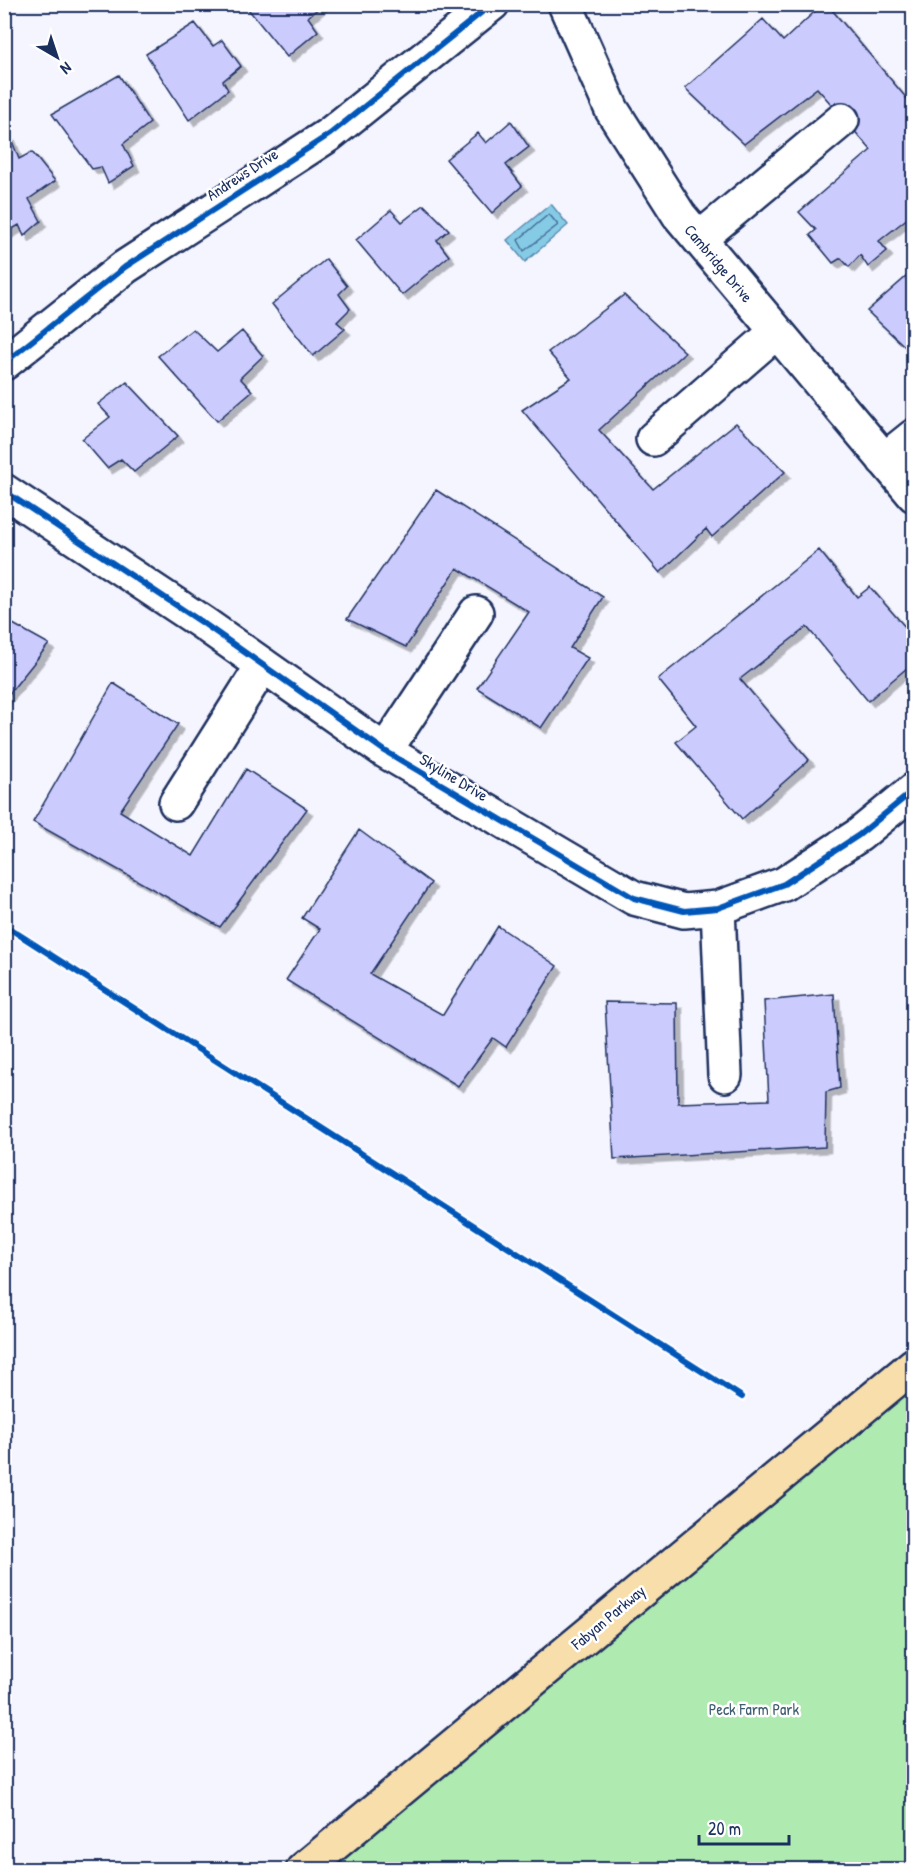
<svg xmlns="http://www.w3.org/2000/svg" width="918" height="1874" font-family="'Patrick Hand',sans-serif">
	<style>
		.green { fill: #afeab0; stroke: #658c87; stroke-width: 1.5 }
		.water { fill: #85cbe6; stroke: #5b8db0; stroke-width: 1.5 }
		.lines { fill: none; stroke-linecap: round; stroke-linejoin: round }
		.shore { stroke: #456d94; stroke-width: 1.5 }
		.building { fill: #cccbfd; stroke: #1b2f5e; stroke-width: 1.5; filter: url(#shadow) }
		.minor-casing { stroke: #1b2f5e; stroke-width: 38 }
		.major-casing { stroke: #1b2f5e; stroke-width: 38 }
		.minor { stroke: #fff; stroke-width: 33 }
		.major { stroke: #f8deab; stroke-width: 33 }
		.cycleway-casing { stroke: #fff; stroke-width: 10 }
		.cycleway { stroke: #0057b8; stroke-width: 6 }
		.labels { text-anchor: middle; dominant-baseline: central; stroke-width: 5; stroke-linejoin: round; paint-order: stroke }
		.street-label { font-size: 16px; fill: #1b2f5e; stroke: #fff }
		.park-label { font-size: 16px; fill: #405e72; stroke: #fff }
	</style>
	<defs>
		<filter id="shadow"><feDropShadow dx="5.5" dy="5.5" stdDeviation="0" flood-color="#0004"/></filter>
	</defs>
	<rect width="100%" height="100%" fill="#f5f5ff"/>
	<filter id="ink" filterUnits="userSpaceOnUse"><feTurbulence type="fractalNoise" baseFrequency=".0167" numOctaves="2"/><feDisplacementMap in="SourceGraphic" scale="12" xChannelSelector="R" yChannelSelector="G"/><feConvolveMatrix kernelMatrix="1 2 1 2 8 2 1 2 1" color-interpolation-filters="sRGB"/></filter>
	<g filter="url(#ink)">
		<path class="green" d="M913,1371v498h-608z"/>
		<path class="water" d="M551,204l17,21 -43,37 -18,-22z"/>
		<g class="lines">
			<path class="shore" d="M549,214l9,11 -34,26 -6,-11z"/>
		</g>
		<path class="building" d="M244,4h79l-15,13 10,14 -31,26z
			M823,4h4l81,96 6,-5v118l-35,28 8,10 -19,16 -8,-12 -11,12 -8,-9 -8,5 -23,-28 6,-5 -17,-18 72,-62 -54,-62 -73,56 -59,-56 78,-69 20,22z
			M195,23l18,23 9,-6 19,26 -18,15 5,9 -39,30 -43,-66z
			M119,75l31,48 -27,21 11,22 -26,17 -7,-16 -9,2 -40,-55z
			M511,121l18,26 -23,18 16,21 -30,27 -46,-54 32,-26 8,10z
			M10,136l9,23 13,-7 23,29 -26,18 12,22 -17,15 -5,-11 -15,9v-95z
			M424,205l25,25 -12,10 12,16 -47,39 -46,-55 35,-30 11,12z
			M326,259l21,27 -8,8 11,15 -13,13 8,7 -32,27 -41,-52z
			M914,270v85l-47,-44z
			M624,295l61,57 -86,78 54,59 83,-66 49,49 -73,65 -6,-8 -46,44 -138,-163 49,-32 -23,-26z
			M193,329l24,23 25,-21 21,25 -23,22 12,13 -35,30 -59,-65z
			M127,382l51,54 -44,36 -13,-13 -14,9 -25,-29 28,-22 -12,-13z
			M436,490l167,107 -33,51 18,10 -47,70 -64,-40 52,-76 -72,-44 -51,79 -59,-28z
			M819,550l38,47 13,-10 44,50v25l-46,39 -61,-74 -67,52 69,81 -67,59 -66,-77 20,-16 -38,-47z
			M4,619l45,25 -45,56z
			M113,683l65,41 -58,87 73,45 53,-87 61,40 -87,118 -187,-105z
			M359,830l72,53 -61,91 73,41 55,-89 59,40 -51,81 -13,-9 -35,48 -172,-106 34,-51 -18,-11z
			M834,994l6,94 -14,4 -1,55 -211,12 -9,-157 72,1 1,100 91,-3 -5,-99z"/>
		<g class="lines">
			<g class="minor-casing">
				<path id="minor" d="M565,4l47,106 67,105 235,280
					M699,239l143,-119
					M4,363l121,-96 205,-133 162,-130
					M653,439l123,-107
					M884,460l30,-24
					M4,491l199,132 182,128 249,147 50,13 34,-3 66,-24 75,-49 55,-45
					M385,751l91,-138
					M176,803l87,-138
					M718,908l7,167"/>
			</g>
			<g class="major-casing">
				<path id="major" d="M303,1870l611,-505"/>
			</g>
			<use href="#minor" class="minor"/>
			<use href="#major" class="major"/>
			<g class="cycleway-casing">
				<path id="cycleway" d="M4,363l121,-96 205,-133 162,-130
					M4,491l199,132 182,128 249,147 50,13 34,-3 66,-24 75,-49 55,-45
					M4,925l738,472"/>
			</g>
			<use href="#cycleway" class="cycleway"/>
		</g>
	</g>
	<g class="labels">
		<g class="street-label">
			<text transform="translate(242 174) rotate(-33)">Andrews Drive</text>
			<text transform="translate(719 263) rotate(50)">Cambridge Drive</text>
			<text transform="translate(454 777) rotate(31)">Skyline Drive</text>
			<text transform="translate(608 1617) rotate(-40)">Fabyan Parkway</text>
		</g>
		<g class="park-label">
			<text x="754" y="1709">Peck Farm Park</text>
		</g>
	</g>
	<rect width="918" height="1874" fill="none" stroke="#fff" stroke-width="24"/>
	<rect x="12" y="12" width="894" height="1850" fill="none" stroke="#1b2f5e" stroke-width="2" filter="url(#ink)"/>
	<g transform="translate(57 57) rotate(141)" stroke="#ffffff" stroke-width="4.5" paint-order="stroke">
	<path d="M0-4.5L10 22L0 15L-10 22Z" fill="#1b2f5e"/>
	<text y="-9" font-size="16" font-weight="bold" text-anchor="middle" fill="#1b2f5e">N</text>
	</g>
	<path d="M699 1835v9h90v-9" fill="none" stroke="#1b2f5e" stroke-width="3"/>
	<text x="708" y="1835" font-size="18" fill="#1b2f5e" stroke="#ffffff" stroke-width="4.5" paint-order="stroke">20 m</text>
</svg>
